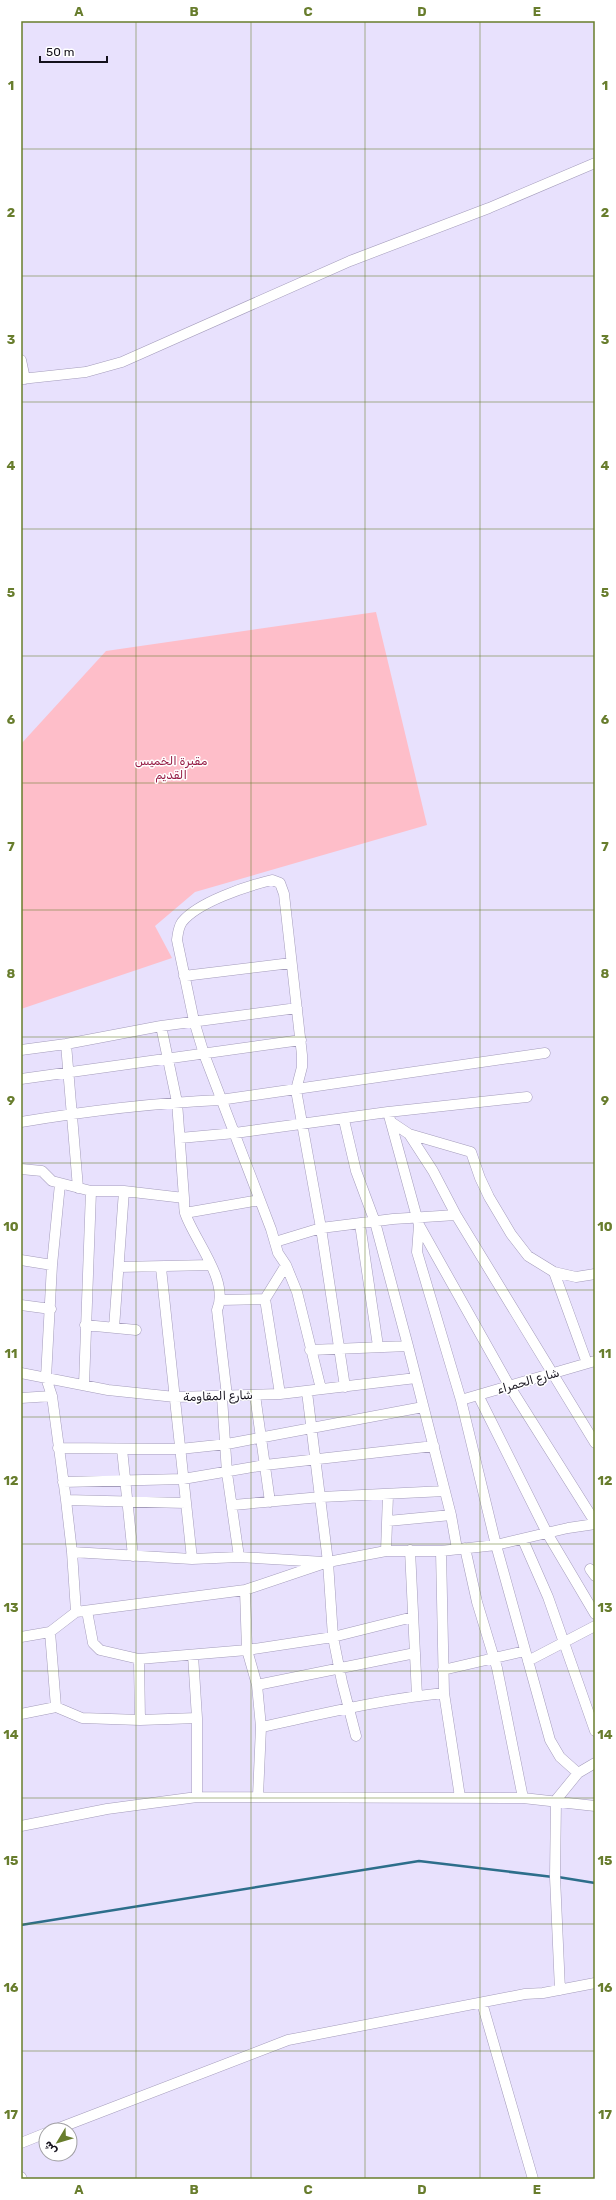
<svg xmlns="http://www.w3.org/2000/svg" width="616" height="2200" font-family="Rubik,'Noto Sans Arabic',sans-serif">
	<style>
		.green { fill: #febec9 }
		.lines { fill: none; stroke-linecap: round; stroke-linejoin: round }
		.stream { stroke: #2d6e8b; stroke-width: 2.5 }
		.street-casing { stroke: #a49cbb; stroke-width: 11 }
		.street { stroke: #fff; stroke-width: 10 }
		.grid { fill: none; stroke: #687d2d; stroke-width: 1; stroke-opacity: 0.55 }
		.labels { text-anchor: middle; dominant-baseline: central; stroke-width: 3; stroke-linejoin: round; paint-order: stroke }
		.park-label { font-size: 12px; fill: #961c45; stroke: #fff }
		.street-label { font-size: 12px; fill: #14111c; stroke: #fff }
		.neatline { fill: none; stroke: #687d2d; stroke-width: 1.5 }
		.grid-label { font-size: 13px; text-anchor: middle; font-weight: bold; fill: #687d2d }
	</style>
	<rect width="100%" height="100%" fill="#e8e1fd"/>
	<path class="green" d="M376,612l51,213 -232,67 -40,34 17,32 -151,51v-265l85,-93z"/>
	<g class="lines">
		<path class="stream" d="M558,1877l37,6
			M21,1925l398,-64 134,16"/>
		<g class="street-casing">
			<path id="street" d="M21,360l4,19
				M21,379l65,-7 36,-10 228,-101 139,-53 106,-45
				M184,976l107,-13
				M161,1026l16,76 7,96
				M66,1044l12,144
				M21,1050l45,-6 95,-18 136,-18
				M21,1079l280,-39
				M388,1112l31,113 -2,27 44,148 35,145 54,195 10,17 18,16
				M344,1120l12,51 19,51 33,124 43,169 6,34
				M21,1122c66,-11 132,-19 199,-22l325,-47
				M391,1122l18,12 24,37 23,44 139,228
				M409,1134l62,18 9,26 9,19 22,37 17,22 26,16 22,5 19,-3
				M180,1138l55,-5 153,-21 139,-15
				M21,1169l21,2 10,10 39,10h33l60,7c0,5 0,11 1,15 9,27 45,68 32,97l10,86
				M60,1184l-8,81 -6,113 6,18 14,104 6,52 4,60
				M185,1213l75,-13
				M360,1224l18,122
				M419,1225l91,162 85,135
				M275,1242l46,-14 72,-9 63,-4
				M21,1260l31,5
				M119,1267l92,-2
				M161,1268l31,291
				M554,1272l33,91
				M265,1299l15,95
				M221,1300l44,-1 21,-34
				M21,1305l30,4
				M85,1325l51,5
				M114,1328l10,-137
				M310,1350l98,-4
				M21,1373l87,17 67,7 105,-3 136,-16
				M84,1385l7,-194
				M321,1389l-24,-97 -11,-27 -8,-12 -7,-24 -67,-175 -10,-33 -17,-81c1,-7 1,-12 5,-18 16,-20 65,-36 90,-42l8,3 4,11 18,161v12l-6,23 25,138 24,159
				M307,1392l21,170 5,75 9,45 14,54
				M255,1395l15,107
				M478,1395l69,138 48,81
				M222,1397l5,76 12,84
				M21,1398l31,-2
				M461,1400l134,-39
				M58,1448l122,1 47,-5 196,-37
				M122,1449l11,107
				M63,1482l120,-3 82,-14 169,-19
				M66,1500l120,3
				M233,1505l88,-8 124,-6
				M388,1521l63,-6
				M523,1540l25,57 47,134
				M465,1548l12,54 20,66 26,130
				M410,1550l7,146
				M386,1551l2,-56
				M441,1551l3,142 16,104
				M72,1552l120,7 47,-2 85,5
				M590,1569l5,7
				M245,1590l2,60 10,35 4,42 -3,69
				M87,1611l6,32 7,7 39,9 108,-9 86,-13 80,-20
				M50,1632l6,75
				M21,1637l29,-5 26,-20 169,-22 83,-28 58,-11h55l55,-6 72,-17 27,-4
				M193,1655l4,63v79
				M528,1661l67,-35
				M443,1670l82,-19
				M257,1685l158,-32
				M21,1714l35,-7 26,11 58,2 -1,-61
				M140,1720l57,-2
				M261,1727c61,-13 122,-28 183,-34
				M21,1826l86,-17 90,-12 326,1 72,8
				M560,1990l-5,-113 1,-77 22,-27 17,-10
				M482,2003l51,176
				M54,2130l234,-90 237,-46 18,-1 52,-10
				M21,2143l25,-10
				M21,2177l1,2"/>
		</g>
		<use href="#street" class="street"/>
	</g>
	<path class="grid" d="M136,21v2158M251,21v2158M365,21v2158M480,21v2158M21,149h574M21,276h574M21,402h574M21,529h574M21,656h574M21,783h574M21,910h574M21,1037h574M21,1163h574M21,1290h574M21,1417h574M21,1544h574M21,1671h574M21,1798h574M21,1924h574M21,2051h574"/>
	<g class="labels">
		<g class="park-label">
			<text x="171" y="761">مقبرة الخميس<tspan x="171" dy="14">القديم</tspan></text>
		</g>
		<g class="street-label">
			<text transform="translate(528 1381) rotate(-16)">شارع الحمراء</text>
			<text transform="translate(218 1396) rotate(-2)">شارع المقاومة</text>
		</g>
	</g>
	<rect width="616" height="2200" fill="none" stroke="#ffffff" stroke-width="44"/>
	<g transform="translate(58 2142) rotate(232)"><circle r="19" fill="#ffffff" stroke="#a1a0a4"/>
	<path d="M0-3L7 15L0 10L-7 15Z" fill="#687d2d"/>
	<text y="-6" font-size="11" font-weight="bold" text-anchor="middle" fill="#14111c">ش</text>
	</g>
	<path d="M40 56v6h67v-6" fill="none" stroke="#14111c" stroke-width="2"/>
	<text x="46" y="56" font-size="12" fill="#14111c" stroke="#ffffff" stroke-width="3" paint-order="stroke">50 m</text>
	<rect x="22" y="22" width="572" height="2156" class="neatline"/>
	<g class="grid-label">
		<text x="79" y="16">A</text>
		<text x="194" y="16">B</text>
		<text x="308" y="16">C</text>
		<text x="422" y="16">D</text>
		<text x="537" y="16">E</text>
		<text x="11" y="90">1</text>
		<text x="605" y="90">1</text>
		<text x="11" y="217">2</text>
		<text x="605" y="217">2</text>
		<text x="11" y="344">3</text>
		<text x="605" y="344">3</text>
		<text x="11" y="470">4</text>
		<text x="605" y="470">4</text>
		<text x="11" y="597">5</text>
		<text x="605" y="597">5</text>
		<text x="11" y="724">6</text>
		<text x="605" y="724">6</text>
		<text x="11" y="851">7</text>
		<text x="605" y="851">7</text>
		<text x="11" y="978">8</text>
		<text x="605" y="978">8</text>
		<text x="11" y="1105">9</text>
		<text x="605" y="1105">9</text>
		<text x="11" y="1231">10</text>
		<text x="605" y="1231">10</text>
		<text x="11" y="1358">11</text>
		<text x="605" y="1358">11</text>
		<text x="11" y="1485">12</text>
		<text x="605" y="1485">12</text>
		<text x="11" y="1612">13</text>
		<text x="605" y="1612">13</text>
		<text x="11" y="1739">14</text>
		<text x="605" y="1739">14</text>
		<text x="11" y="1865">15</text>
		<text x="605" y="1865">15</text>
		<text x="11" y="1992">16</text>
		<text x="605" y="1992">16</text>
		<text x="11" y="2119">17</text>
		<text x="605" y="2119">17</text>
		<text x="79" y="2194">A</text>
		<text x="194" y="2194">B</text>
		<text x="308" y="2194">C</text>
		<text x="422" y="2194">D</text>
		<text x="537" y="2194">E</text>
	</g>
</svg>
